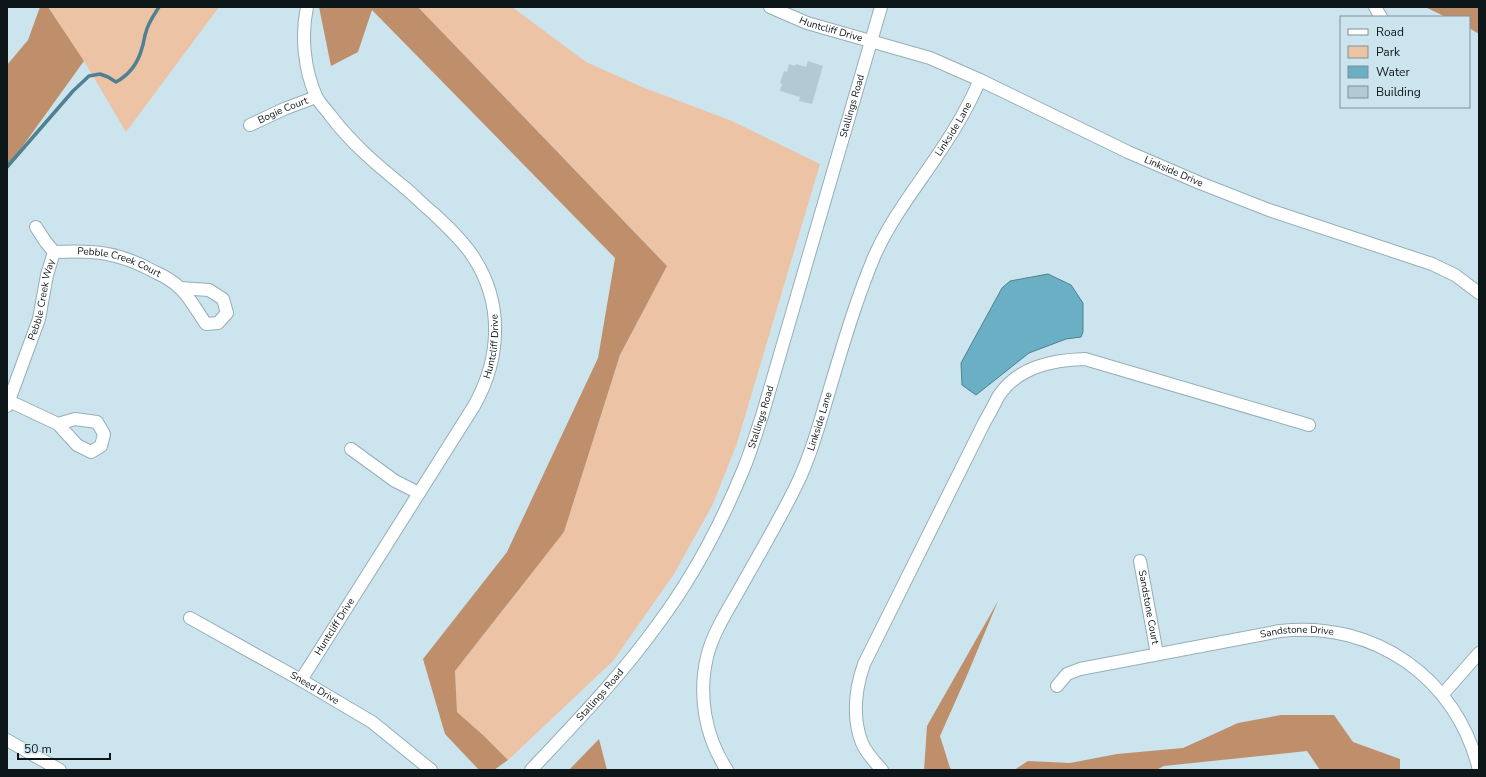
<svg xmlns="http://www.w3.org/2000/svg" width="1486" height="777" font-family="'Nunito Sans',sans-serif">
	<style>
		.green { fill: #edc3a5 }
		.forest { fill: #bf8f6c }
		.water { fill: #6bafc5; stroke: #4f8191 }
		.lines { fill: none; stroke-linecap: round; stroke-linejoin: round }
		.stream { stroke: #4f8191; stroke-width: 3.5 }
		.building { fill: #b2cad3 }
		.minor-casing { stroke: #96aeb7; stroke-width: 14 }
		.minor { stroke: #fff; stroke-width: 12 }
		.labels { text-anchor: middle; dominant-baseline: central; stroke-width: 4; stroke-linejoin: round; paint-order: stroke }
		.street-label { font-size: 10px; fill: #0d1619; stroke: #cbe4ed }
	</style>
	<rect width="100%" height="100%" fill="#cbe4ed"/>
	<path class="green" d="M48,7h171l-93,125 -42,-71z
		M418,7h94l74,55 56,25 90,34 88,43 -83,279 -24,61 -39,70 -61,87 -105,99 -25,-25 -26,-23 -2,-41 109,-139 56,-177 47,-89z"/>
	<path class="forest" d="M40,7h8l36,54 -77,107v-103l21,-25z
		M319,7h99l249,259 -47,89 -56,177 -109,139 2,41 26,23 25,25 -14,10h-15l-34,-36 -22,-75 84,-107 91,-194 17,-100 -243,-248 -14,42 -27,14z
		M1425,7h54v27l-10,-6v-11h-23z
		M998,601l-30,72 -28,63 10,32 3,2h-29l3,-44z
		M1281,715h53l19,27 47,17v11h-80l-13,-19 -143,15 -8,4h-142l14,-9 42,2 47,-9 66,-6 55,-25z
		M599,739l8,31h-38z"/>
	<path class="water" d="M1048,274l23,11 12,18v29l-2,5 -15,2 -37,14 -53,42 -14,-10 -1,-22 41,-75 8,-7z"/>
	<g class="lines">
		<path class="stream" d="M7,167l66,-76 16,-15 11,-2 8,3 8,5c13,-7 22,-19 26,-34 2,-5 2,-11 4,-16 2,-9 8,-17 13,-25"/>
	</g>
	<path class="building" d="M808,61l15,5 -11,38 -13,-3 1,-4 -20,-6 2,-7 -2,-1 4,-12 3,1 2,-8 6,2 1,-2 10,3z"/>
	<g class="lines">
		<g class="minor-casing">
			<g id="minor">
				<path id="s1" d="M770,7l37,16 123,35 50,22 148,72 72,31 69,27 163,54 23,11 24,18"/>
				<path d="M1375,7l6,10"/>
				<path id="s2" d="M250,125l34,-16 32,-12"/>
				<path id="s3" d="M54,252c40,-2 65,0 101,20 9,4 19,10 26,17 10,10 17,24 25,35l12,-1 9,-10 -4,-14 -14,-9 -29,-2"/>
				<path d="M9,401l49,23 19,21 14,7 10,-6 3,-12 -7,-12 -22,-3 -17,5"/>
				<path id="s4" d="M7,406l32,-87 8,-44 7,-23 -9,-11 -9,-14"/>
				<path d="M351,449l44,32 24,12"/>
				<path id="s5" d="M1140,561l17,93"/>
				<path id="s6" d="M190,618l111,62 71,42 59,48"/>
				<path id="s7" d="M301,680l173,-274c27,-48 30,-104 -2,-151 -11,-16 -25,-29 -39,-42 -10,-8 -19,-18 -29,-26 -28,-23 -52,-43 -74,-72 -4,-6 -11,-12 -14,-19 -12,-27 -15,-61 -9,-89"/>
				<path id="s8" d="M1057,686l10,-12 13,-5 200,-38c94,-11 177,47 199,139"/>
				<path d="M1443,694l36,-41"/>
				<path d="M7,740l53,30"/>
				<path id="s9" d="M531,770c44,-47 89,-93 127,-146 35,-47 64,-102 86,-156 7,-17 12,-35 18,-52l119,-409"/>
				<path id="s10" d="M727,770c-22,-33 -29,-75 -20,-113 5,-22 20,-46 31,-65 20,-36 41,-71 59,-108 12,-25 20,-52 28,-79 15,-50 29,-100 49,-148 17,-39 44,-72 67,-107 15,-22 28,-45 39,-70"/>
				<path d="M882,770c-7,-8 -16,-17 -20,-27 -10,-26 -7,-53 2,-79l121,-243c5,-8 9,-16 13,-24 19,-30 54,-37 87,-38l224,66"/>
			</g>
		</g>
		<use href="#minor" class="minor"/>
	</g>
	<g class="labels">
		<g class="street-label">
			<text stroke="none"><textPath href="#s1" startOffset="65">Huntcliff Drive</textPath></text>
			<text stroke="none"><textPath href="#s9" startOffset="750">Stallings Road</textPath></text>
			<text stroke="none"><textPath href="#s2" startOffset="36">Bogie Court</textPath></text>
			<text stroke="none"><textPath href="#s10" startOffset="704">Linkside Lane</textPath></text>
			<text stroke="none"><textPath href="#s1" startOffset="437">Linkside Drive</textPath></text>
			<text stroke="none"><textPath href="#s3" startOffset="67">Pebble Creek Court</textPath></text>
			<text stroke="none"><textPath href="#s4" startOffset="112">Pebble Creek Way</textPath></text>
			<text stroke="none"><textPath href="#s7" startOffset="387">Huntcliff Drive</textPath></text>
			<text stroke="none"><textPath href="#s9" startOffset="426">Stallings Road</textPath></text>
			<text stroke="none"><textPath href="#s10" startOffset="380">Linkside Lane</textPath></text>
			<text stroke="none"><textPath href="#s5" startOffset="47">Sandstone Court</textPath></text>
			<text stroke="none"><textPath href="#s7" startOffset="63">Huntcliff Drive</textPath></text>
			<text stroke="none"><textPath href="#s8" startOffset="250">Sandstone Drive</textPath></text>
			<text stroke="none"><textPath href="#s6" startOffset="143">Sneed Drive</textPath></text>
			<text stroke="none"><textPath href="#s9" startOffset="102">Stallings Road</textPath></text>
		</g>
	</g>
	<rect width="1486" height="777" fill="none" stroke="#0d1619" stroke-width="16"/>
	<rect x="1340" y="16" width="130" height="92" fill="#cbe4ed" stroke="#7f9298"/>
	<rect x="1348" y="29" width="20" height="6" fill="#ffffff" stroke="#7f9298"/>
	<text x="1376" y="36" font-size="12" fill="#0d1619">Road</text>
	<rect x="1348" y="46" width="20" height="12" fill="#edc3a5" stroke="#7f9298"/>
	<text x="1376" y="56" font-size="12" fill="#0d1619">Park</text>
	<rect x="1348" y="66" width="20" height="12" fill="#6bafc5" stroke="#7f9298"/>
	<text x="1376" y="76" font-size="12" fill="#0d1619">Water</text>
	<rect x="1348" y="86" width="20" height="12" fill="#b2cad3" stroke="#7f9298"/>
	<text x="1376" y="96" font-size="12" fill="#0d1619">Building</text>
	<path d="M18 753v6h92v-6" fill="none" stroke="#0d1619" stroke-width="2"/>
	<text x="24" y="753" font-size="12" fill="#0d1619" stroke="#cbe4ed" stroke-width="3" paint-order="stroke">50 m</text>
</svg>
